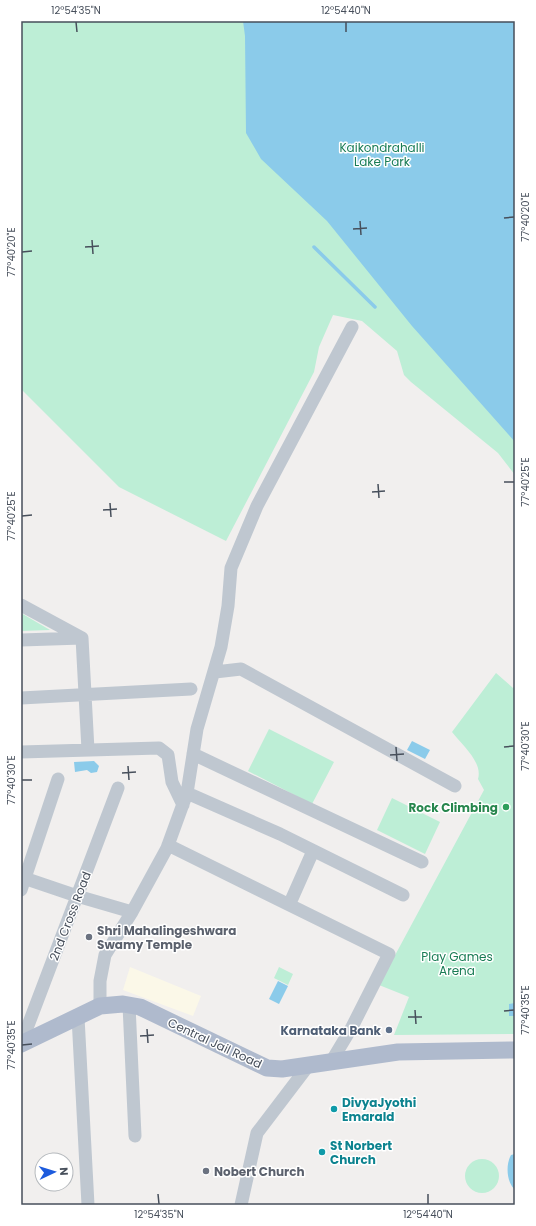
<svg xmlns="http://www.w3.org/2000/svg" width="536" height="1226" font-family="Poppins,sans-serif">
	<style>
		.commercial { fill: #fbf8e8 }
		.green { fill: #bdeed6 }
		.water { fill: #8bcbea }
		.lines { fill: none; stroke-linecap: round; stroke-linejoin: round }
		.stream { stroke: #8bcbea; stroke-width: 3.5 }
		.minor { stroke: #bfc7d0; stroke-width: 13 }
		.major { stroke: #afbacd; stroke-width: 17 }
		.ticks { fill: none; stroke: #474f5b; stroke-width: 1.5 }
		.leisure-dot { fill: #2e9e5b; stroke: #fff; stroke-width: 1.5 }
		.worship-dot { fill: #6b7280; stroke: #fff; stroke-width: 1.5 }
		.service-dot { fill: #5c6f8a; stroke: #fff; stroke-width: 1.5 }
		.culture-dot { fill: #0f9aa8; stroke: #fff; stroke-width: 1.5 }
		.labels { text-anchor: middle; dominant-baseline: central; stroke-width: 3; stroke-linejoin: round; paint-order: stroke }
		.park-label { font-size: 12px; fill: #197c55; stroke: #fff }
		.leisure-label { font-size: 12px; font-weight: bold; fill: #27864d; stroke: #fff; text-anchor: end }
		.street-label { font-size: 12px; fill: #474f5b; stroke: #fff }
		.worship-label { font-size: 12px; font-weight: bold; fill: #5b616d; stroke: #fff; text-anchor: start }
		.service-label { font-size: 12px; font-weight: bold; fill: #4e5e75; stroke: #fff; text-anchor: end }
		.culture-label { font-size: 12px; font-weight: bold; fill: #0d838f; stroke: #fff; text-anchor: start }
		.neatline { fill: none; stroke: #474f5b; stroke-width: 1.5 }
		.ticks-label { font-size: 10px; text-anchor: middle; fill: #474f5b }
	</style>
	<rect width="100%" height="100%" fill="#f1efee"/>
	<path class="commercial" d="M130,967l71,29 -8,20 -70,-26z"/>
	<path class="green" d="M21,21h494v454l-17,-22 -87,-71 -7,-7 -7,-24 -35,-30 -29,-6 -14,32 -5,25 -88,169 -107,-54 -98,-98z
		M21,613l29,17 -29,1z
		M496,673l17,15 2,-3v349l-121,1 15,-38 -30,-12 105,-195 -6,-11c5,-17 -16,-34 -26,-47z
		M269,729l65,33 -22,42 -64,-33z
		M392,798l48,24 -15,32 -48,-24z
		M279,967l14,7 -5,11 -14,-7z
		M465 1176a17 17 0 1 1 34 0a17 17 0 1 1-34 0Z"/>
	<path class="water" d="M243,21h272v421l-103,-116 -85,-105 -66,-62 -15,-26 -1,-97z
		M412,741l18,9 -5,9 -18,-9z
		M94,761l5,5 -2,6 -6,1 -4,-3 -12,2 -1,-10z
		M278,981l10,5 -9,18 -10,-5z
		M515,1003v13h-6v-12z
		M515,1154v35h-1c-8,-9 -8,-25 -3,-34z"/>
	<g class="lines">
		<path class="stream" d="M314,247l61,60"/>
		<path class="minor" d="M21,605l61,33 6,112
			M21,640l61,-2
			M215,672l26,-3 214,117
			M21,698l170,-9
			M21,752l138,-4 9,7 4,27 11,23
			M193,754l229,108
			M187,793l93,41 123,61
			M168,845l221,109 -37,73 -21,35
			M21,877l56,19 55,16
			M21,890l37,-111
			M290,903l23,-52
			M129,1005l6,131
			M100,1006v-25l5,-26 27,-43 35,-64 20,-55 10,-64 24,-82 7,-41 3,-38 26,-62 95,-179
			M78,1017l10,188
			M21,1044l97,-256
			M241,1205l16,-72 51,-67"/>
		<path class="major" d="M21,1044l79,-38 23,-2 17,3 127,61 15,1 116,-17 117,-2"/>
	</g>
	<path class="ticks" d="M76,22l1,10M346,22v10M504,218l10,-1M360,221l1,14M353,229l14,-1M92,240l1,14M85,247l14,-1M22,252l10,-1M504,482h10M378,484l1,14M372,492l13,-1M110,503l1,14M103,510l14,-1M22,516l10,-1M396,747l1,14M504,747l10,-1M390,755l14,-1M128,766l1,14M122,773l14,-1M22,780h10M415,1010l1,14M504,1011l10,-1M408,1017h14M147,1029l1,14M140,1036l14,-1M22,1045l10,-1M158,1194l1,10M428,1194v10"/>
	<circle class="leisure-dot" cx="506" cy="807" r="4"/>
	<g class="worship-dot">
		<circle cx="89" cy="937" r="4"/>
		<circle cx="206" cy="1171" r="4"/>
	</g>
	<circle class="service-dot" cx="389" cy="1030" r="4"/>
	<g class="culture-dot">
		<circle cx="334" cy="1109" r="4"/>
		<circle cx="322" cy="1152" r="4"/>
	</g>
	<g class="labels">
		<g class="park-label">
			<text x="382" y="147">Kaikondrahalli<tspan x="382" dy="14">Lake Park</tspan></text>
			<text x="457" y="956">Play Games<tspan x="457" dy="14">Arena</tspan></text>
		</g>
		<g class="leisure-label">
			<text x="498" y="807">Rock Climbing</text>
		</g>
		<g class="street-label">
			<text transform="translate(70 916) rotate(-69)">2nd Cross Road</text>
			<text transform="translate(215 1043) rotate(25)">Central Jail Road</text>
		</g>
		<g class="worship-label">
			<text x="97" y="930">Shri Mahalingeshwara<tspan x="97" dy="14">Swamy Temple</tspan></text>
			<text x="214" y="1171">Nobert Church</text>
		</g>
		<g class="service-label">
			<text x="381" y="1030">Karnataka Bank</text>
		</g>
		<g class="culture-label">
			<text x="342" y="1102">DivyaJyothi<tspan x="342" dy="14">Emarald</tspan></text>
			<text x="330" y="1145">St Norbert<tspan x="330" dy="14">Church</tspan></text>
		</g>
	</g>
	<rect width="536" height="1226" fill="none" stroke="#ffffff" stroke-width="44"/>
	<g transform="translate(54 1172) rotate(86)"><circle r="19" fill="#ffffff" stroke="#b5b9bd"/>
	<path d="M0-3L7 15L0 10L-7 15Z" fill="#1d5bdd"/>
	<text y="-6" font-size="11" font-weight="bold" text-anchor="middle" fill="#474f5b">N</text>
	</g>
	<rect x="22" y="22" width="492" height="1182" class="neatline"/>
	<g class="ticks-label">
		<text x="76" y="14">12°54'35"N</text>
		<text x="346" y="14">12°54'40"N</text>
		<text transform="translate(525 217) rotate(-90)" y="4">77°40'20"E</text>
		<text transform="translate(11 252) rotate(-90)" y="4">77°40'20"E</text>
		<text transform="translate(525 482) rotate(-90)" y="4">77°40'25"E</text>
		<text transform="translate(11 516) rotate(-90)" y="4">77°40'25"E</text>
		<text transform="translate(525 746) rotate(-90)" y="4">77°40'30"E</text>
		<text transform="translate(11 780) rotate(-90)" y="4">77°40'30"E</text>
		<text transform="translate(525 1010) rotate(-90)" y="4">77°40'35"E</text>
		<text transform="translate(11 1045) rotate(-90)" y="4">77°40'35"E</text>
		<text x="159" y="1218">12°54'35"N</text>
		<text x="428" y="1218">12°54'40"N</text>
	</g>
</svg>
